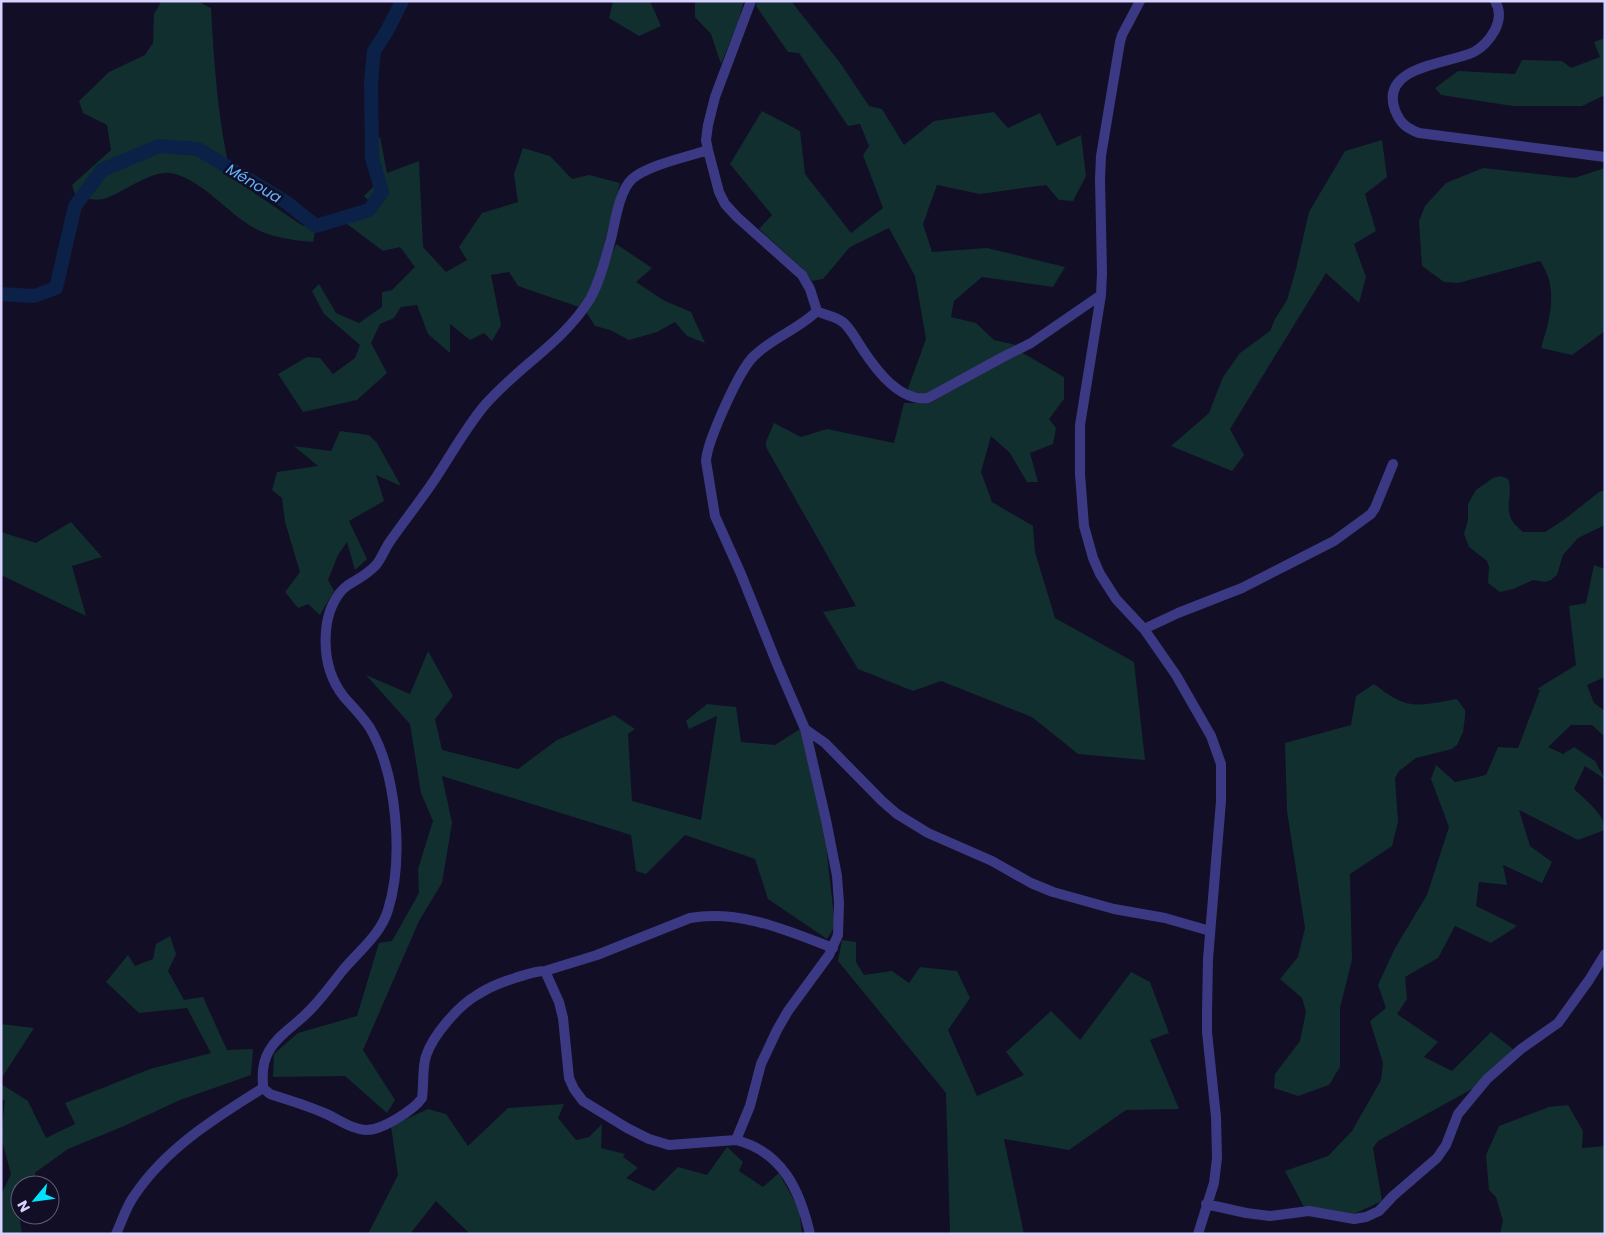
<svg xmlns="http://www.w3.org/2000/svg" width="1606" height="1235" font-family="Poppins,sans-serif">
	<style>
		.green { fill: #112f2e }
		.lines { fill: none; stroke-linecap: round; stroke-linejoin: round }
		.river { stroke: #0b2147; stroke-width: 14 }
		.minor { stroke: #3c3984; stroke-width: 10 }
		.labels { text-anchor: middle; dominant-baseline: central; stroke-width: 5; stroke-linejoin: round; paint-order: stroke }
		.water-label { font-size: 15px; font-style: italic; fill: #60b4ff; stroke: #120e25 }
	</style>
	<rect width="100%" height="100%" fill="#120e25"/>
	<path class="green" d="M165,1h32l14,7c3,57 7,113 20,169l72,49h13l-3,16c-21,-2 -40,-4 -59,-14 -28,-16 -51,-48 -83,-55 -21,-3 -49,21 -68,26 -7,2 -19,-1 -27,-2l-4,-12 39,-35 -4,-25 -24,-12 -4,-12 30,-29 36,-17 8,-12 1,-29 7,-12z
		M613,1h37l11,25 -22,10 -30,-18z
		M695,1h49l-6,21 -17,42 -10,-30 -16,-17z
		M757,1h34l50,63 28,42 13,3 22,36 30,-24 60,-9 14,16 32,-15 17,33 24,-11 5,41 -13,25 -14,-1 -13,-15 -66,9 -43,-9 -14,39 9,28 55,-4 78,19 -12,20 -71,-10 -28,24 -3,16 25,6 18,17 22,5 -89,50 -20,-4 19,-52 -11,-63 -26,-48 -39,19 -27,32 -11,2 -9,-12 -44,-40 13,-14 -42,-51 32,-53 38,20 5,43 46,59 32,-25 -20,-53 6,-9 -9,-22 -12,2 -49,-73 -11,-1 -32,-46z
		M1605,38v57l-23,11h-69l-72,-11 -6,-7 23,-17 57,3 7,-14 40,1 9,7 29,-11 -6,-15z
		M380,137l7,36 32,-12 4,86 23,25 21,-12 -8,-13 23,-34 36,-11 -4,-28 9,-26 27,8 22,23 17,-4 31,8 -26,101 -15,23 -61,-21 -9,-14 -18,3 10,50 -9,16 -8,-8 -14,7 -20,-16v29l-22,-19 -11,-29 -16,2 -7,11 -14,6 -9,19 16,30 -30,27 -54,12 -25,-38 29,-17 13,1 13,16 22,-16 5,-13 -36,-31 -12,-23 7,-7 17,29 23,10 23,-16v-15l10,-2 23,-23 -15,-20 -17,4 -36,-27 -6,-2 36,-13 -13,-13 18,-18 -6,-38z
		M1382,140l5,37 -22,17 11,37 -22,13 12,33 -7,26 -33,-30 -96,156 14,26 -12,16 -61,-25 38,-33 14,-36 17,-24 30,-22 5,-12 12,-19 9,-31 13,-57 36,-61z
		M1483,168l91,10 31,-10v163l-33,24 -31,-7c9,-29 18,-60 -1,-87l-82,22 -14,-1 -22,-16 -3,-45 6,-15 21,-23z
		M616,244l36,24 -16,14 27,18 28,12 14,31 -18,-7 -12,-14 -18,10 -28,8 -19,-10 -15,-4 -9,-14 13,-24z
		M1021,352l43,25v22l-15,20 7,9 -3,16 -23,9 8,29h-11l-17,-29 -19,-17 -10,36 11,30 41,24 2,26 20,66 79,44 11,98 -67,-6 -46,-37 -91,-36 -28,10 -55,-22 -35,-57 33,-6 -90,-159v-5l8,-19 27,14 26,-8 67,14 10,-40h26z
		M340,431l29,4 8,8 24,43 -25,-11 8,26 -35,20 18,38 -12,11 -8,-28 -9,13 -10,25 6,11 -14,24 -12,-11 -10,4 -13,-16 15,-20 -15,-50 -3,-24 -10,-8 5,-18 41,-6 -24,-20 37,5z
		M1501,476l7,3c5,12 -2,25 2,37 2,7 8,11 13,16h22l20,-13 34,-27 6,-2v35l-27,13 -15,17 -6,20 -6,5 -6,2 -12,-2 -20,9 -13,3 -12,-9 1,-16 -2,-6 -18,-14 -5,-13 4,-14v-16l8,-14 17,-12z
		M71,522l31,35 -30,9 14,50 -85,-41v-43l35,11z
		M1594,565l11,4v108l-18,8 7,18 11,8v26l-13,-12h-21l-23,22 15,7 11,-7 21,14 10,18 -20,-13 -11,23c11,11 31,25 31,41l-27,10 -59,-30 11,36 22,16 -10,21 -39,-18 4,20 -28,-3 -3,24 41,20 -26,17 -36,-17 -17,32 -33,19 2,22 -10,15 41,28 -14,15 28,14 39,-39 22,17 -39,41 -2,-1 -94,52 -5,7 9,53 -30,14 -47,-6 -20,-38 43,-15 24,-25 29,-51 2,-17 -13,-42 16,-13 -8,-23 17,-37 32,-53 22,-68 -18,-48 5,-14 19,17 31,-7 12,-28 20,1 22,-58 -3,-1 39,-24 -7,-59 17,-3z
		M428,651l25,45 -18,23 7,31 76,19 39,-29 57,-25 21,14 -7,5 4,67 69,19 16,-104 -28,13 -3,-8 21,-17 29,3 5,35 34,3 25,-16 25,107 10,90 -8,13 -59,-40 -13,-40 -70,-24 -39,39 -10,-3 -5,-36 -189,-59 10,47 -10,60 -23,38 -56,129 32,50 -8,13 -42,-37 -72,1 1,-23 24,-21 59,-17 22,-73 13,-2 27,-48 -1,-24 15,-48 -12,-28 -11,-69 -44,-49 44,19z
		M1374,684c34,27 43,22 83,15l8,11v7l-2,15 -6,13 -5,4 -36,9 -17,13 -4,7 3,44 -6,24 -42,28 2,86 -12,48v59l-11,18 -31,11 -24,-8 1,-14 25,-33 6,-29 -4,-14 -22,-19 18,-22 7,-29 -18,-117 -2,-68 66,-18 5,-29z
		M170,936l6,18 -8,17 16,29 19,-3 24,53 26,-1 -2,26 -71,25 -56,26 -56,23 -32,23 -6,13h-10v18l-2,4 4,27h-21v-39l10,-21 -10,-37 4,-36 -4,-3v-14l27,17 18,37 29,-14 -10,-21 85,-34 61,-16 -24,-45 -48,5 -33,-31 22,-27 7,11 18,-7 3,-15z
		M842,940l14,2v20l8,13 28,-4 17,12 11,-16 37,4 13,27 -22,32 29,66 47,-21 -18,-23 45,-41 29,29 51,-68 19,10 19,51 -19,7 29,69 -53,1 -57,40 -65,-11 20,95h-74l-4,-141 -108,-132z
		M1,1024l33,4 -33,51z
		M564,1104l-6,14 18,22 13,-3 13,-13 -1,24 24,6 -2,3 15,11 -12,10 28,13 24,-24 29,8 20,-28 16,15 -4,9 24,16 16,-14 20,36 3,25h-332l-34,-33 -26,33h-42l30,-59 -7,-49 37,-17 18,5 22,32 40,-38z
		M1568,1105l15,26 -1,17 23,-2v88h-105l3,-13 -7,-24 -7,-7 -3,-35 13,-29 50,-19z"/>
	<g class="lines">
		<path class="river" d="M1,294l33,2 22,-8 19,-82 27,-36 57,-24 39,3 88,53 30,24 53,-16 13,-18 -10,-34 -1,-76 3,-31 13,-20 15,-30"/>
		<path class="minor" d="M751,1l-36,96 -7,28 -2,15 2,10 11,42 6,12 12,13 65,58 8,14 7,22c-18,18 -45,27 -63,45 -15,14 -47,86 -48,105l9,55 26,58 36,90 28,65 20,14 57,58 15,13 31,19 64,28 39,22 22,9 61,17 51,9 45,13
			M1140,1l-18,34 -2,7 -19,114 -1,23 2,94 -1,22 -21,130v49l4,52 9,32 7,16 16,25 28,30 32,46 35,61 10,28v37l-13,158 -1,53v20l9,85 1,41 -3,25 -16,51
			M1495,1c6,10 5,19 0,29 -5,9 -12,17 -21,22 -26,12 -95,14 -79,58 5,13 11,18 24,23l186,24
			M708,150c-21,7 -60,15 -76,29 -13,12 -17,44 -21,60 -6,21 -11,42 -21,60 -27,44 -74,69 -106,107 -19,23 -33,49 -49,73 -14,21 -30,41 -44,61 -6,8 -9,18 -15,25 -8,9 -18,14 -28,20 -14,10 -21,30 -22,46 -2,24 3,47 18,66 9,10 19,20 26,31 27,46 34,131 18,182 -7,24 -29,41 -45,60 -12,15 -23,31 -37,44 -12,12 -29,22 -37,37 -6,10 -7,22 -6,33v4l7,6c18,6 37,11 54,19 13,5 28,17 43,17 15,0 47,-20 55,-32 2,-14 0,-29 4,-42 7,-21 32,-50 51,-61 12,-8 25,-13 38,-17 10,-3 20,-7 30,-7l14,31 4,16 6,60 5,11 9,12 44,27 22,11 20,6 67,-5c47,12 64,51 74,94
			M817,311c9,5 20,5 28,13 7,7 12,17 18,26 14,21 37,52 65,48l75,-41 28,-14 70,-48
			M1144,629l34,-16 64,-25 92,-47 37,-27 4,-6 18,-44
			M545,971l52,-16 93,-37c50,-9 98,13 143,30
			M736,1140l14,-34 11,-42 16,-34 11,-19 41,-56 9,-20 1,-32 -2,-27 -11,-56 -21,-91
			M1206,1204l40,9 24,3 39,-5 45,8 12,-2 13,-6 14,-15 44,-38 9,-13 12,-31 29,-35 34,-30 37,-26 31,-43 16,-26
			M116,1234c6,-13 10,-27 18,-38 32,-48 81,-78 129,-108"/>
	</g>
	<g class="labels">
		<g class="water-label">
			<text transform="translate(254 183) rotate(31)">Ménoua</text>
		</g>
	</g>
	<rect width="1606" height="1235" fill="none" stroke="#d7d2ff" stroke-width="5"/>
	<g transform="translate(35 1200) rotate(241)"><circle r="24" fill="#120e25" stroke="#615c7c"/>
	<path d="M0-4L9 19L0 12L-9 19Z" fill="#00e2fd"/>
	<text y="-8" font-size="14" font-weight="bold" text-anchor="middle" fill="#d7d2ff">N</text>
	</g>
</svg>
